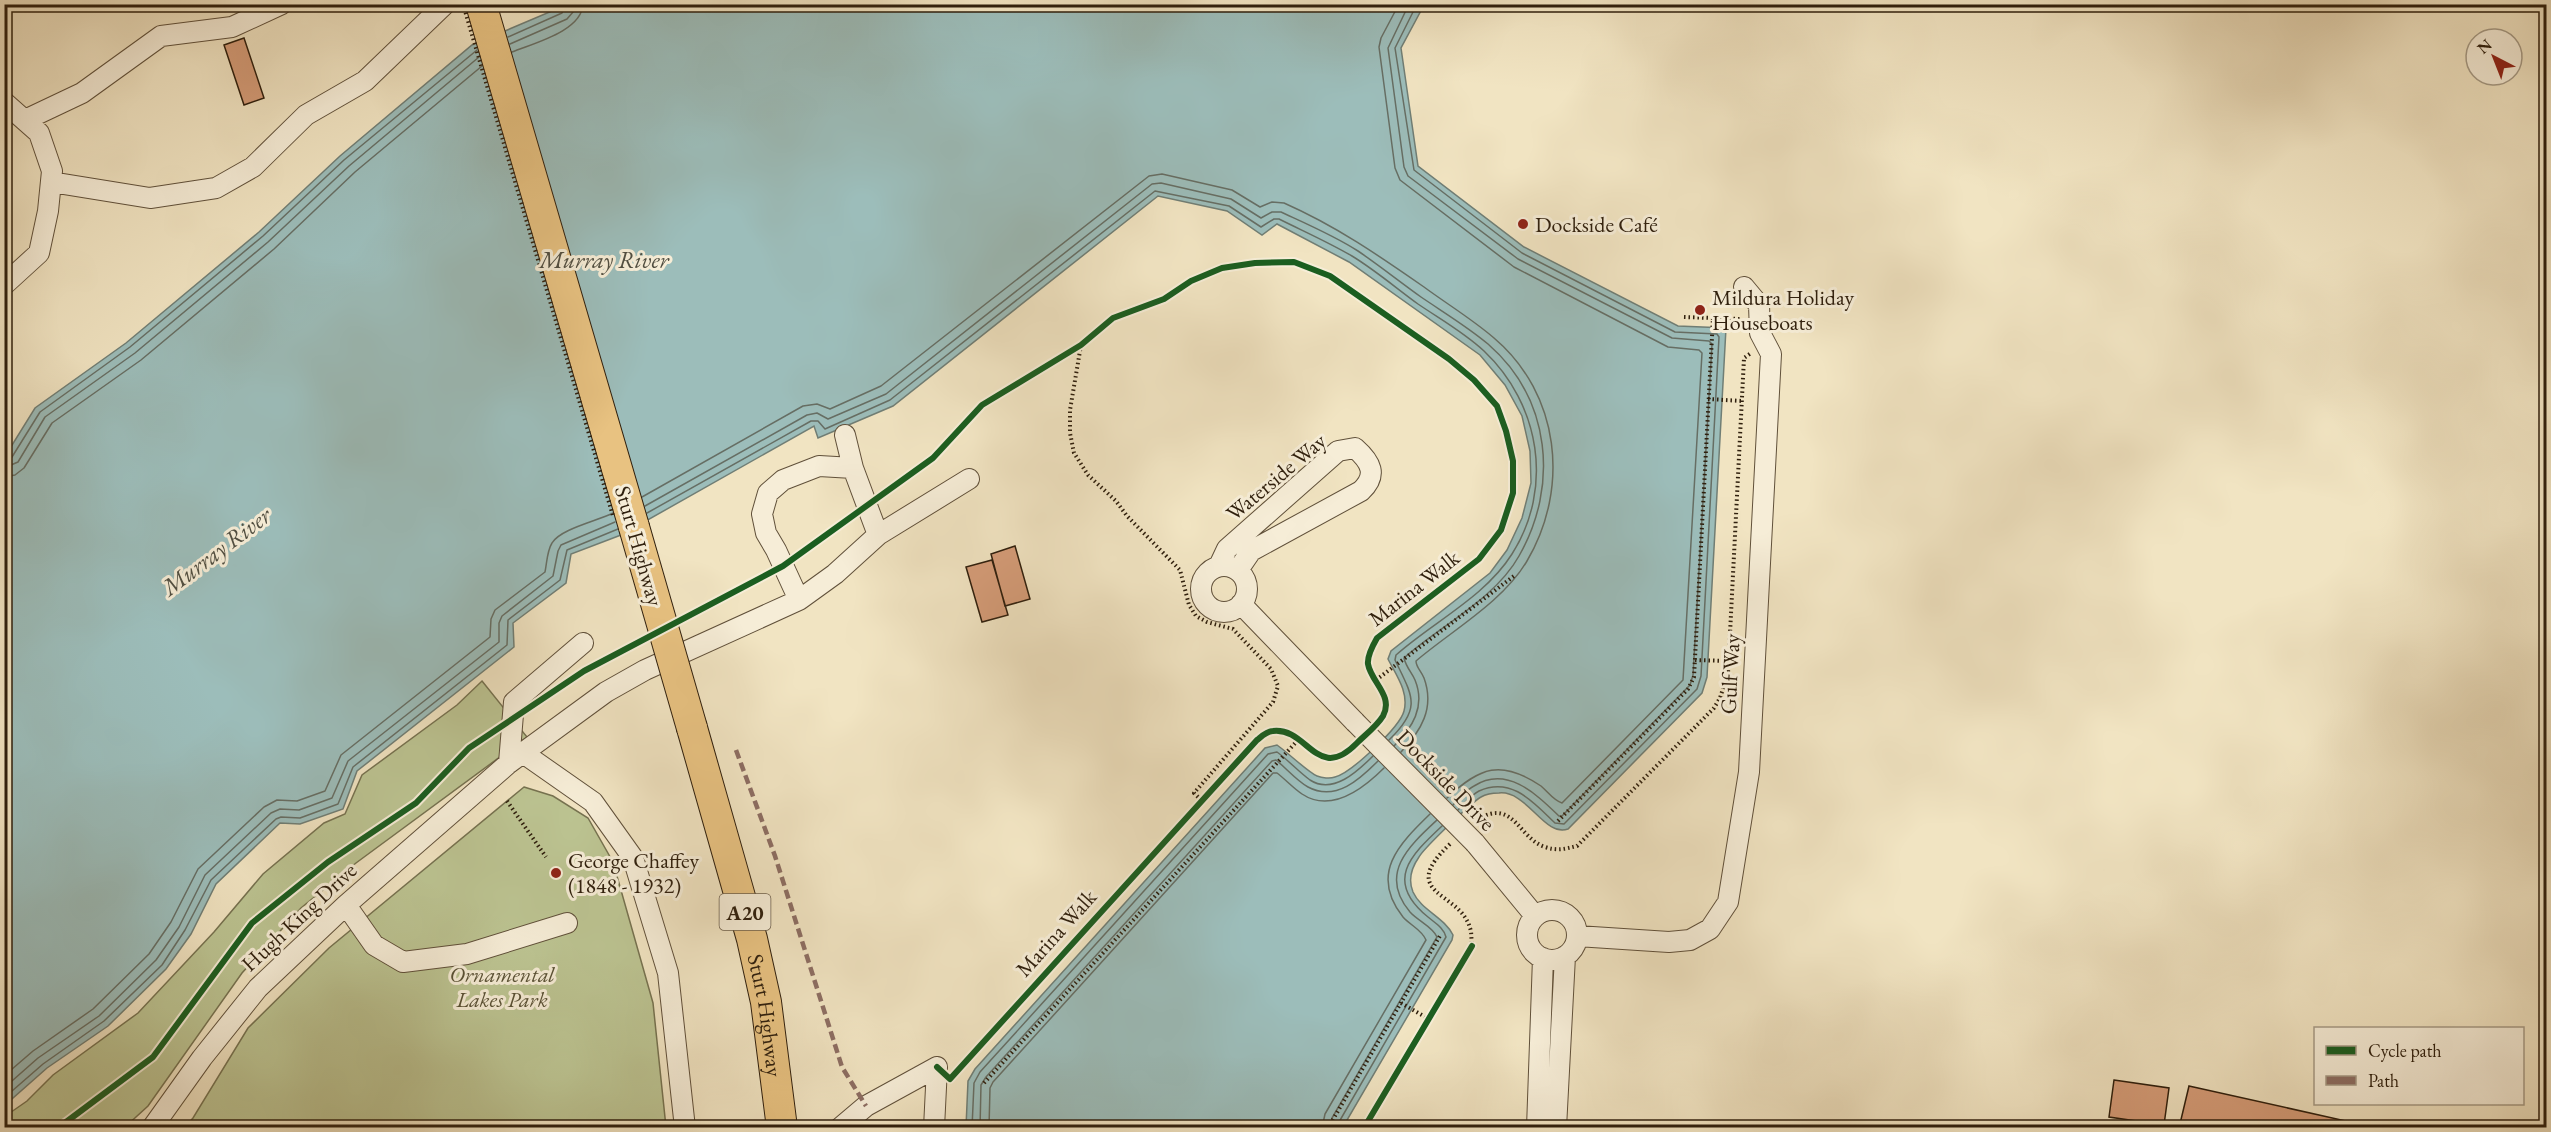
<svg xmlns="http://www.w3.org/2000/svg" width="2551" height="1132" font-family="'EB Garamond',serif">
	<style>
		.green { fill: #bcc492; stroke: #767250; stroke-width: 1.5 }
		.water { fill: #9cbdba; stroke: #707e75; stroke-width: 1.5 }
		.lines { fill: none; stroke-linecap: round; stroke-linejoin: round }
		.shore { stroke: #666e64; stroke-width: 1.5 }
		.building { fill: #d59c78; stroke: #2f1f0d; stroke-width: 1.5 }
		.minor-casing { stroke: #60503a; stroke-width: 22 }
		.highway-casing { stroke: #2f1f0d; stroke-width: 32 }
		.path { stroke: #2f1f0d; stroke-width: 4; stroke-dasharray: 1.5 3; stroke-linecap: butt }
		.minor { stroke: #f6edd7; stroke-width: 20 }
		.highway { stroke: #e8c281; stroke-width: 30 }
		.minor-bridge-casing { stroke: #60503a; stroke-width: 22; stroke-linecap: butt }
		.highway-bridge-casing { stroke: #2f1f0d; stroke-width: 32; stroke-linecap: butt }
		.path-bridge { stroke: #2f1f0d; stroke-width: 4; stroke-dasharray: 1.5 3; stroke-linecap: butt }
		.minor-bridge { stroke: #f6edd7; stroke-width: 20 }
		.highway-bridge { stroke: #e8c281; stroke-width: 30 }
		.quiet { stroke: #8d6e63; stroke-width: 4.5; stroke-dasharray: 9 4.5; stroke-linecap: butt }
		.cycleway-casing { stroke: #f6edd7; stroke-width: 10 }
		.cycleway { stroke: #1b5e20; stroke-width: 6 }
		.poi-dot { fill: #8f2418; stroke: #f6edd7; stroke-width: 2 }
		.labels { text-anchor: middle; dominant-baseline: central; stroke-width: 6; stroke-linejoin: round; paint-order: stroke }
		.shield { fill: #f6edd7; stroke: #6b5d4a; stroke-width: 1.5 }
		.shield-label { font-size: 21px; font-weight: bold; fill: #2f1f0d }
		.poi-label { font-size: 22px; fill: #2f1f0d; stroke: #f6edd7; text-anchor: start }
		.street-label { font-size: 22px; fill: #2f1f0d; stroke: #f6edd7 }
		.park-label { font-size: 22px; font-style: italic; fill: #595135; stroke: #f6edd7 }
		.water-label { font-size: 24px; font-style: italic; fill: #504e41; stroke: #f6edd7 }
	</style>
	<rect width="100%" height="100%" fill="#f1e4c2"/>
	<filter id="stains"><feTurbulence type="fractalNoise" baseFrequency=".00333" numOctaves="4"/><feColorMatrix values="0 0 0 0 .2 0 0 0 0 .09 0 0 0 0 .02 0 0 0 .5 -.17"/></filter>
	<radialGradient id="worn" r=".72"><stop offset=".6" stop-color="#630" stop-opacity="0"/><stop offset="1" stop-color="#630" stop-opacity=".3"/></radialGradient>
	<path class="green" d="M482,681l45,56 -171,126 -55,45 -59,65 -94,133 -23,21h-120l-1,-10 23,-16 26,-26 85,-62 76,-81 49,-58 61,-51 21,-9 17,-39 95,-70z
		M524,787l29,9 35,22 25,44 40,141 13,124 -482,1 9,-10 55,-90 81,-80z"/>
	<path class="water" d="M566,5h858l-23,43 17,118 106,81 154,79 48,2 -19,349 -5,16 -134,136c-23,9 -41,-39 -69,-36 -5,0 -13,1 -18,4 -9,5 -57,51 -62,60 -7,10 -11,23 -6,35 8,18 31,25 40,43l-1,5 -109,187h-377l2,-46 7,-12 290,-321 12,-3c9,6 32,28 40,31 5,2 13,3 18,1 16,-4 65,-50 69,-66 5,-19 -8,-36 -16,-52l3,-8 99,-78 17,-23 15,-32 9,-35 -1,-32 -8,-35 -17,-31 -25,-30 -131,-93 -72,-38 -15,11 -35,-24 -69,-15 -265,210 -75,32 -4,-12 -193,109 -50,19 -5,29 -53,40 1,24 -157,124 -14,38 -43,15 -20,-1 -64,61 -25,50 -25,35 -58,57 -61,42 -42,37 -1,-647 31,-50 91,-65 133,-111 81,-76 132,-111z"/>
	<g class="lines">
		<path class="shore" d="M1399,4l-18,34 -2,9 16,121 5,12 114,87 154,80 31,3 3,3 -19,327 -121,123c-8,-2 -14,-11 -21,-17 -40,-27 -61,-19 -94,12
			M1409,4l-21,44 16,119 4,9 110,83 154,79 37,3 3,3 -19,331 -3,10 -128,131h-3c-23,-22 -52,-51 -85,-30 -8,4 -15,13 -21,19
			M1417,4l-22,44 19,122 108,83 153,79 42,2 2,3 -18,339 -4,13 -133,135 -9,-1c-21,-20 -43,-47 -76,-32 -8,4 -15,13 -21,19
			M508,37l54,-24 4,-9
			M510,44l57,-25 6,-7 1,-8
			M512,52c22,-9 70,-21 71,-48
			M4,460l8,-3 28,-45 90,-65 133,-111 81,-76 133,-110
			M4,468l14,-6 27,-45 90,-64 133,-111 81,-76 130,-109
			M4,477l11,-2 9,-7 28,-45 89,-63 133,-111 81,-77 127,-106
			M642,497l161,-91 14,-2 13,5 51,-23 268,-210 13,-2 70,16 28,17 12,-5 12,1c52,23 94,52 140,84 23,17 48,32 70,51 66,56 76,150 33,223 -24,41 -76,70 -111,100 0,6 5,10 8,17 11,30 -3,53 -23,74
			M645,506l162,-91 10,-2 11,6 58,-25 266,-210 9,-1 70,16 30,19 11,-6h9c26,12 54,24 77,39 22,15 42,31 63,46 22,15 47,30 67,47 63,55 71,142 31,212 -24,43 -79,70 -115,102 2,9 8,15 11,22 11,27 -3,48 -21,66
			M647,513l164,-92h7l7,8 65,-29 265,-209 74,15 32,21 13,-8h5c24,12 49,23 73,37 23,14 44,32 66,48 22,15 47,29 66,47 56,53 70,137 28,203 -27,43 -79,68 -116,101l-1,5c18,37 27,48 -6,80
			M4,1076l29,-25 60,-42 56,-55 22,-32 27,-53 66,-62 13,-7 20,1 28,-10 16,-36 149,-118 1,-18 4,-9 50,-38c2,-10 2,-21 7,-29 8,-14 45,-22 61,-30
			M4,1088l34,-30 61,-42 57,-56 23,-33 26,-52 66,-62 9,-4 19,1 33,-12 16,-37 151,-119v-19l3,-7 51,-40 5,-25 3,-6 54,-23
			M4,1098l39,-34 61,-43 58,-56 23,-35 26,-50 65,-61 5,-2 19,1 38,-14 15,-37 154,-122 1,-25 52,-40 7,-30 51,-21
			M972,1128l2,-45 6,-11 288,-318 9,-2c11,8 22,20 33,28 23,15 48,-9 63,-24
			M980,1128l1,-43 5,-8 286,-316 4,-1c10,8 21,21 32,27 28,15 52,-8 70,-26
			M989,1128l1,-40 3,-6 280,-309h4c8,6 16,15 25,21 30,20 62,-6 82,-26
			M1322,1128l3,-14 101,-174c-4,-10 -16,-15 -23,-23 -34,-43 -4,-73 27,-103
			M1331,1128l1,-10 105,-181c-4,-10 -19,-16 -27,-25 -32,-38 -1,-66 27,-92
			M1338,1128l1,-6 107,-185c-2,-9 -11,-14 -18,-20 -44,-36 -18,-61 14,-91"/>
	</g>
	<path class="building" d="M244,38l20,60 -20,7 -20,-60z
		M1015,546l15,53 -25,7 -14,-52z
		M992,560l16,55 -26,7 -16,-55z
		M2114,1080l55,8 -5,37 -55,-8z
		M2189,1086l157,35 -1,7h-166z"/>
	<g class="lines">
		<g class="minor-casing">
			<path id="minor" d="M4,102l35,31 13,38 -4,40 -9,42 -35,32
				M25,120l57,-27 79,-57 71,-9 50,-23
				M51,182l99,16 66,-10 37,-21 53,-52 59,-34 80,-77
				M845,435l8,33
				M878,535l91,-56
				M1219,566l8,-17 111,-98 17,-3c16,14 23,27 6,43l-110,60 -13,19
				M1201 589a23 23 0 1 1 46 0a23 23 0 1 1-46 0Z
				M1241,604l114,118
				M523,753l70,49 40,56 35,115 17,155
				M509,763l5,-61 69,-59
				M1475,843l60,73
				M346,905l28,40 29,17 64,-8 100,-31
				M1527 935a25 25 0 1 1 50 0a25 25 0 1 1-50 0Z
				M1577,936l92,6 21,-2 20,-11 18,-27 21,-130 22,-418 -11,-21 -1,-28 -15,-18
				M152,1128l50,-70 56,-70 88,-83 163,-142 97,-71 39,-22 154,-70 36,-26 43,-39 -25,-67 -34,-2 -36,14 -15,13 -6,21 4,19 10,17 23,50
				M840,1128l26,-22 71,-39
				M934,1128l3,-61
				M1537,1128l6,-170
				M1556,1128l9,-172"/>
		</g>
		<g class="highway-casing">
			<g id="highway">
				<path d="M481,4l153,523"/>
				<path id="s1" d="M692,728l60,211 14,63 16,126"/>
			</g>
		</g>
		<path class="path" d="M1684,317l56,2
			M1081,345l-11,65v23l4,20 14,22 28,26 11,15 53,54 9,35 7,11 11,6 26,7 38,40 7,17 -5,16 -79,91 7,7
			M1708,399l34,2
			M1695,660l32,1
			M1376,680l138,-104
			M507,801l39,56
			M1478,819c36,-21 41,20 67,28 12,4 20,2 32,-1l137,-138 6,-10 8,-25 16,-315 7,-5
			M1558,821l130,-132 6,-12 19,-359
			M1450,844c-54,51 10,47 20,84 2,5 1,12 2,18
			M1401,1003l28,16
			M984,1083l314,-343
			M1328,1128l113,-194"/>
		<use href="#minor" class="minor"/>
		<use href="#highway" class="highway"/>
		<g class="minor-bridge-casing">
			<path id="minor-bridge" d="M1355,722l120,121"/>
		</g>
		<g class="highway-bridge-casing">
			<path id="highway-bridge" d="M634,527l58,201"/>
		</g>
		<path class="path-bridge" d="M463,4l150,512"/>
		<use href="#minor-bridge" class="minor-bridge"/>
		<use href="#highway-bridge" class="highway-bridge"/>
		<path class="quiet" d="M736,750l39,106 67,211 24,39"/>
		<g class="cycleway-casing">
			<path id="cycleway" d="M58,1128l95,-71 99,-134 76,-61 88,-59 53,-55 115,-77 199,-105 150,-108 49,-53 99,-60 32,-27 51,-19 27,-18 31,-13 33,-5 39,-1 36,14 119,83 25,21 23,26 9,25 7,30v32l-12,37 -22,29 -102,79c-4,7 -10,18 -9,26 3,18 26,32 15,52 -6,10 -18,19 -26,27 -40,41 -49,-16 -84,-12 -6,0 -12,6 -16,9l-307,339 -13,-12
				M1364,1128l108,-182"/>
		</g>
		<use href="#cycleway" class="cycleway"/>
	</g>
	<g class="poi-dot">
		<circle cx="1523" cy="224" r="6"/>
		<circle cx="1700" cy="310" r="6"/>
		<circle cx="556" cy="873" r="6"/>
	</g>
	<g class="labels">
		<rect class="shield" x="719.5" y="894" width="51" height="36" rx="4.5"/>
		<g class="shield-label">
			<text x="745" y="912">A20</text>
		</g>
		<g class="poi-label">
			<text x="1535" y="224">Dockside Café</text>
			<text x="1712" y="297">Mildura Holiday<tspan x="1712" dy="25">Houseboats</tspan></text>
			<text x="568" y="860">George Chaffey<tspan x="568" dy="25">(1848 - 1932)</tspan></text>
		</g>
		<g class="street-label">
			<text transform="translate(1276 477) rotate(-40)">Waterside Way</text>
			<text transform="translate(639 546) rotate(74)">Sturt Highway</text>
			<text transform="translate(1414 588) rotate(-38)">Marina Walk</text>
			<text transform="translate(1730 674) rotate(-87)">Gulf Way</text>
			<text transform="translate(1446 780) rotate(46)">Dockside Drive</text>
			<text transform="translate(299 917) rotate(-43)">Hugh King Drive</text>
			<text transform="translate(1056 933) rotate(-48)">Marina Walk</text>
			<text stroke="none"><textPath href="#s1" startOffset="297">Sturt Highway</textPath></text>
		</g>
		<g class="park-label">
			<text x="502" y="974">Ornamental<tspan x="502" dy="25">Lakes Park</tspan></text>
		</g>
		<g class="water-label">
			<text x="604" y="259">Murray River</text>
			<text transform="translate(216 551) rotate(-37)">Murray River</text>
		</g>
	</g>
	<rect width="2551" height="1132" fill="none" stroke="#f1e4c2" stroke-width="24"/>
	<rect x="6" y="6" width="2539" height="1120" fill="none" stroke="#2f1f0d" stroke-width="3"/>
	<rect x="12" y="12" width="2527" height="1108" fill="none" stroke="#2f1f0d" stroke-width="1.5"/>
	<rect x="2314" y="1027" width="210" height="78" fill="#f6edd7" stroke="#a69b86" stroke-width="1.5"/>
	<rect x="2326" y="1046" width="30" height="9" fill="#1b5e20" stroke="#a69b86" stroke-width="1.5"/>
	<text x="2368" y="1057" font-size="18" fill="#2f1f0d">Cycle path</text>
	<rect x="2326" y="1076" width="30" height="9" fill="#8d6e63" stroke="#a69b86" stroke-width="1.5"/>
	<text x="2368" y="1087" font-size="18" fill="#2f1f0d">Path</text>
	<g transform="translate(2494 57) rotate(318)"><circle r="28" fill="#f6edd7" stroke="#a69b86" stroke-width="1.5"/>
	<path d="M0-4.5L10 22L0 15L-10 22Z" fill="#8f2418"/>
	<text y="-9" font-size="16" font-weight="bold" text-anchor="middle" fill="#2f1f0d">N</text>
	</g>
	<rect width="100%" height="100%" filter="url(#stains)"/>
	<rect width="100%" height="100%" fill="url(#worn)"/>
</svg>
